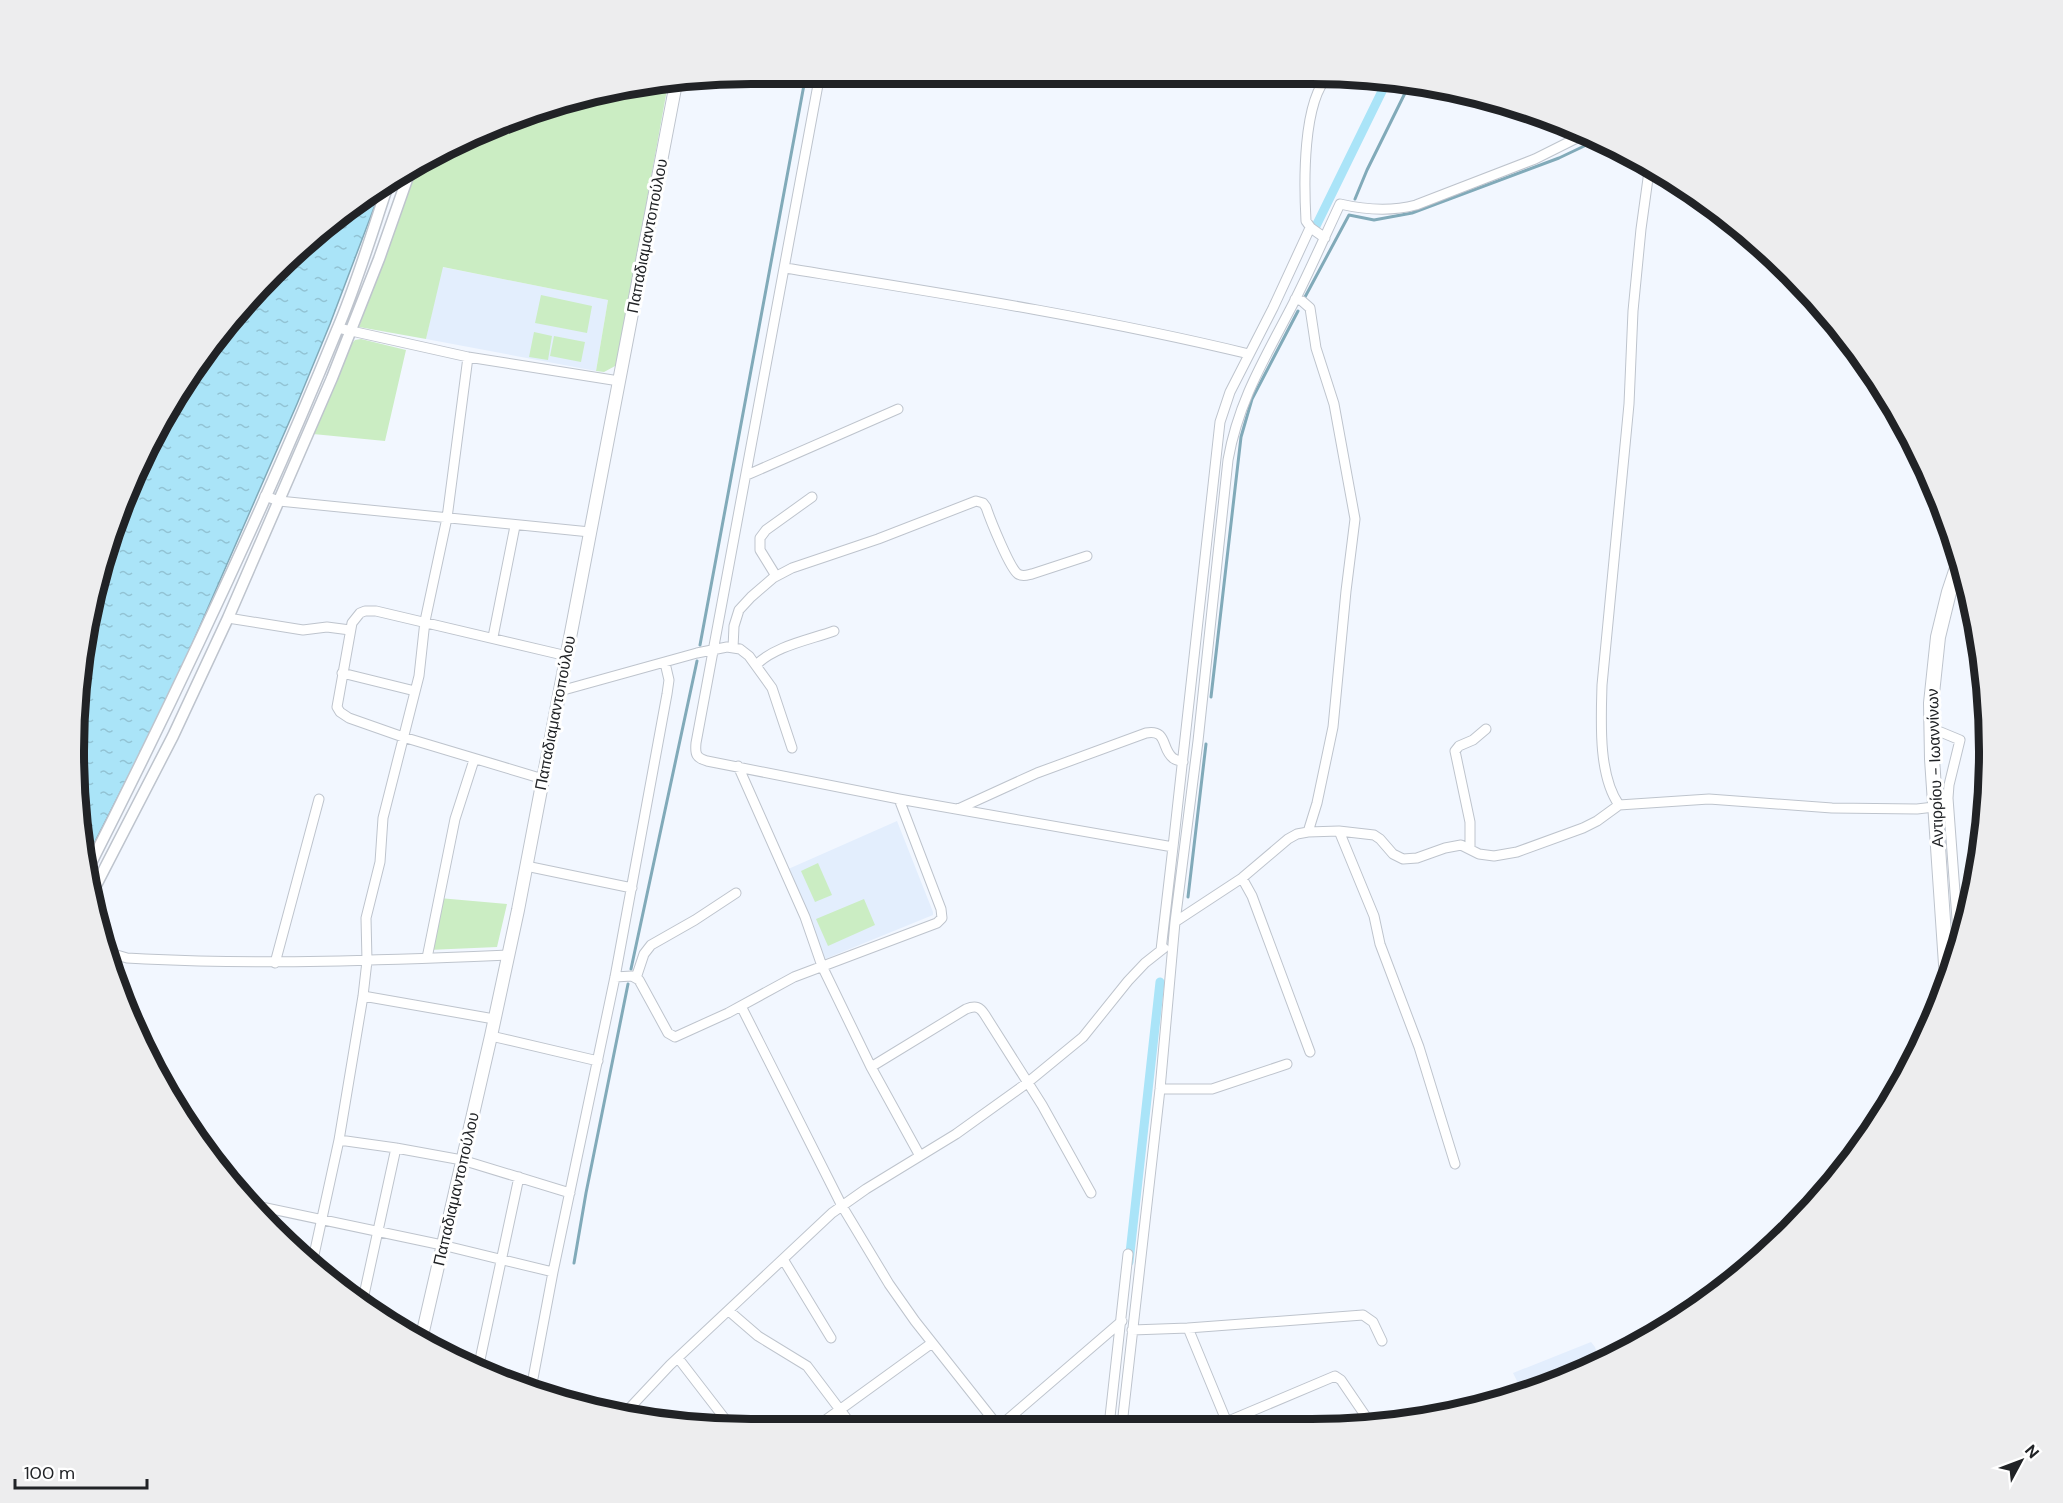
<svg xmlns="http://www.w3.org/2000/svg" width="2063" height="1503" font-family="'DM Sans',sans-serif">
	<style>
		.built { fill: #e3eefd }
		.green { fill: #cbedc3 }
		.water { fill: url(#water-ripples); stroke: #81aab9; stroke-width: 1.5 }
		.lines { fill: none; stroke-linecap: round; stroke-linejoin: round }
		.stream { stroke: #81aab9; stroke-width: 3 }
		.canal { stroke: #aae4f8; stroke-width: 9 }
		.minor-casing { stroke: #bec4cd; stroke-width: 11 }
		.tertiary-casing { stroke: #bec4cd; stroke-width: 13 }
		.secondary-casing { stroke: #bec4cd; stroke-width: 14 }
		.primary-casing { stroke: #bec4cd; stroke-width: 16 }
		.minor { stroke: #fff; stroke-width: 9 }
		.tertiary { stroke: #fff; stroke-width: 10 }
		.secondary { stroke: #fff; stroke-width: 12 }
		.primary { stroke: #fff; stroke-width: 14 }
		.labels { text-anchor: middle; dominant-baseline: central; stroke-width: 6; stroke-linejoin: round; paint-order: stroke }
		.street-label { font-size: 16px; fill: #212326; stroke: #fff }
		.rim { fill: none; stroke: #212326; stroke-width: 8 }
	</style>
	<defs>
		<pattern id="water-ripples" width="26" height="14" patternUnits="userSpaceOnUse" patternTransform="scale(1.5)"><rect width="26" height="14" fill="#aae4f8"/><path d="M2 4q2-2 4 0t4 0M15 11q2-2 4 0t4 0" fill="none" stroke="#92c3d4"/></pattern>
	</defs>
	<rect width="100%" height="100%" fill="#f2f7ff"/>
	<path class="built" d="M442,267l166,33 -12,71 -170,-32z
		M897,821l36,91v3l-108,44 -39,-89z
		M1591,1342l4,5 5,17 -77,29 -10,-20z"/>
	<path class="green" d="M668,84l-51,281 -13,7 -8,-1 12,-71 -165,-33 -17,72 -67,-12 59,-163 74,-39 84,-28z
		M541,295l51,11 -5,27 -52,-10z
		M534,332l18,4 -4,24 -19,-3z
		M554,336l31,6 -4,20 -31,-6z
		M361,339l45,11 -21,91 -72,-7 35,-86 7,-8z
		M818,863l14,32 -17,7 -14,-31z
		M439,898l68,6 -10,43 -69,3z
		M864,899l11,26 -47,21 -12,-27z"/>
	<path class="water" d="M383,184l-53,140 -33,80 -128,293 -84,164 -6,-21v-177l18,-87 46,-124 99,-147 133,-117z"/>
	<g class="lines">
		<path class="stream" d="M1355,199l12,-29 43,-87
			M1305,297l44,-82 25,5 38,-7 147,-55 40,-19
			M700,645l106,-571
			M1211,697l30,-260 11,-38 46,-88
			M1188,897l18,-153
			M631,969l66,-308
			M574,1263l12,-70 42,-209"/>
		<path class="canal" d="M1316,226l71,-145
			M1129,1262l31,-280"/>
		<g class="minor-casing">
			<path id="minor" d="M820,74l-124,669c-1,11 0,15 11,18l192,38 274,48 -12,103
				M1325,238l-14,-10 -5,-7c-2,-36 -4,-120 23,-146
				M785,268c155,25 311,49 464,86
				M1295,299l7,2 8,7 6,40 18,56 21,115 -9,72 -13,136 -16,76 -9,29
				M338,328l130,29 151,24
				M747,475l151,-66
				M265,496l14,5 311,31
				M776,576l-16,-26v-12l6,-8 46,-33
				M228,618l75,12 24,-3 23,3
				M493,637l22,-111
				M733,648l1,-22 5,-16 12,-13 22,-19 19,-10 86,-29 98,-38 7,2 3,4c4,12 24,62 32,67 5,3 9,1 14,0l55,-18
				M756,665c19,-19 53,-25 78,-34
				M342,673l73,18
				M560,691l137,-38 30,-6 13,2 9,7 23,32 20,60
				M1931,728l29,12 -11,45 -1,13 11,148
				M738,766l67,151 17,49 49,101 49,89
				M543,779l-140,-42 -54,-19 -9,-6 -3,-5 15,-84 8,-10 5,-2h11l191,45
				M1619,805c-21,-30 -18,-84 -17,-120l27,-281 4,-93 8,-82 9,-65
				M958,809l79,-36 109,-40c22,-4 15,16 27,25 2,2 8,3 10,4
				M1339,831l35,85 6,28 39,103 36,117
				M1173,847l47,-425 10,-30 43,-84 37,-80
				M1470,849v-27l-15,-71 4,-5 14,-6 13,-11
				M526,866l106,22
				M1242,878l10,18 58,156
				M1175,922l23,-181 30,-281c11,-62 39,-105 67,-160 16,-32 30,-64 45,-96 26,6 50,8 76,1l119,-46 52,-26
				M110,953l17,5 18,1c123,6 241,1 363,-4
				M427,958l28,-139 19,-59
				M275,963l44,-164
				M615,977l17,-1 7,4 29,53 7,4 53,-24 66,-36 143,-54 5,-5 -1,-9 -42,-110
				M636,978l8,-24 7,-9 44,-25 41,-27
				M363,996l131,23
				M741,1006l101,200 47,78 26,37 83,105
				M491,1036l107,25
				M871,1067l95,-58c10,-4 14,-2 19,6l57,90 49,88
				M1160,1089h52l75,-25
				M339,1140l57,8 66,12 108,33
				M248,1204l194,41 111,27
				M783,1259l48,79
				M312,1264l27,-124 24,-144 4,-35 -1,-43 14,-56 3,-44 36,-142 6,-55 22,-103 21,-161
				M362,1304l34,-156
				M729,1311l29,25 49,30 46,61
				M1132,1330l56,-2
				M678,1358l54,70
				M478,1369l41,-192
				M531,1389l22,-117 62,-295 52,-283 2,-14 -4,-17
				M624,1414l46,-49 162,-152 34,-24 90,-55 71,-51 56,-46 45,-56 17,-18 19,-15
				M1122,1425l38,-336 15,-167 67,-44 46,-39 9,-5 11,-2 31,-1 35,4 6,4 13,15 10,5 14,-1 28,-10 16,-3 18,9 15,2 23,-4 66,-24 14,-7 22,-16 90,-6 123,9 85,1 17,-2 8,-3 6,-6
				M1219,1425l116,-49 6,4 30,44
				M1228,1425l-40,-97 175,-13 10,7 9,19
				M1000,1426l122,-105
				M1109,1426l19,-172
				M816,1427l116,-84"/>
		</g>
		<g class="tertiary-casing">
			<path id="tertiary" d="M87,871c90,-178 175,-357 250,-541 21,-49 36,-101 53,-151
				M93,891l80,-155 55,-118 104,-240 47,-119 32,-91"/>
		</g>
		<g class="secondary-casing">
			<path id="secondary" d="M421,1340l70,-304 27,-126 158,-827"/>
		</g>
		<g class="primary-casing">
			<path id="primary" d="M1947,979l-15,-220 -1,-56 7,-66 11,-45 11,-33"/>
		</g>
		<use href="#minor" class="minor"/>
		<use href="#tertiary" class="tertiary"/>
		<use href="#secondary" class="secondary"/>
		<use href="#primary" class="primary"/>
	</g>
	<g class="labels">
		<g class="street-label">
			<text transform="translate(647 236) rotate(-79)">Παπαδιαμαντοπούλου</text>
			<text transform="translate(555 713) rotate(-79)">Παπαδιαμαντοπούλου</text>
			<text transform="translate(1935 768) rotate(-92)">Αντιρρίου - Ιωαννίνων</text>
			<text transform="translate(456 1189) rotate(-77)">Παπαδιαμαντοπούλου</text>
		</g>
	</g>
	<path d="M0 0H2063V1503H0ZM751 84H1312A667 667 0 0 1 1979 751V752A667 667 0 0 1 1312 1419H751A667 667 0 0 1 84 752V751A667 667 0 0 1 751 84Z" fill="#ededee" fill-rule="evenodd"/>
	<path class="rim" d="M751 84H1312A667 667 0 0 1 1979 751V752A667 667 0 0 1 1312 1419H751A667 667 0 0 1 84 752V751A667 667 0 0 1 751 84Z"/>
	<g transform="translate(2021 1461) rotate(49)" stroke="#ffffff" stroke-width="4.5" paint-order="stroke">
	<path d="M0-4.5L10 22L0 15L-10 22Z" fill="#212326"/>
	<text y="-9" font-size="16" font-weight="bold" text-anchor="middle" fill="#212326">N</text>
	</g>
	<path d="M15 1479v9h132v-9" fill="none" stroke="#212326" stroke-width="3"/>
	<text x="24" y="1479" font-size="18" fill="#212326" stroke="#ffffff" stroke-width="4.5" paint-order="stroke">100 m</text>
</svg>
